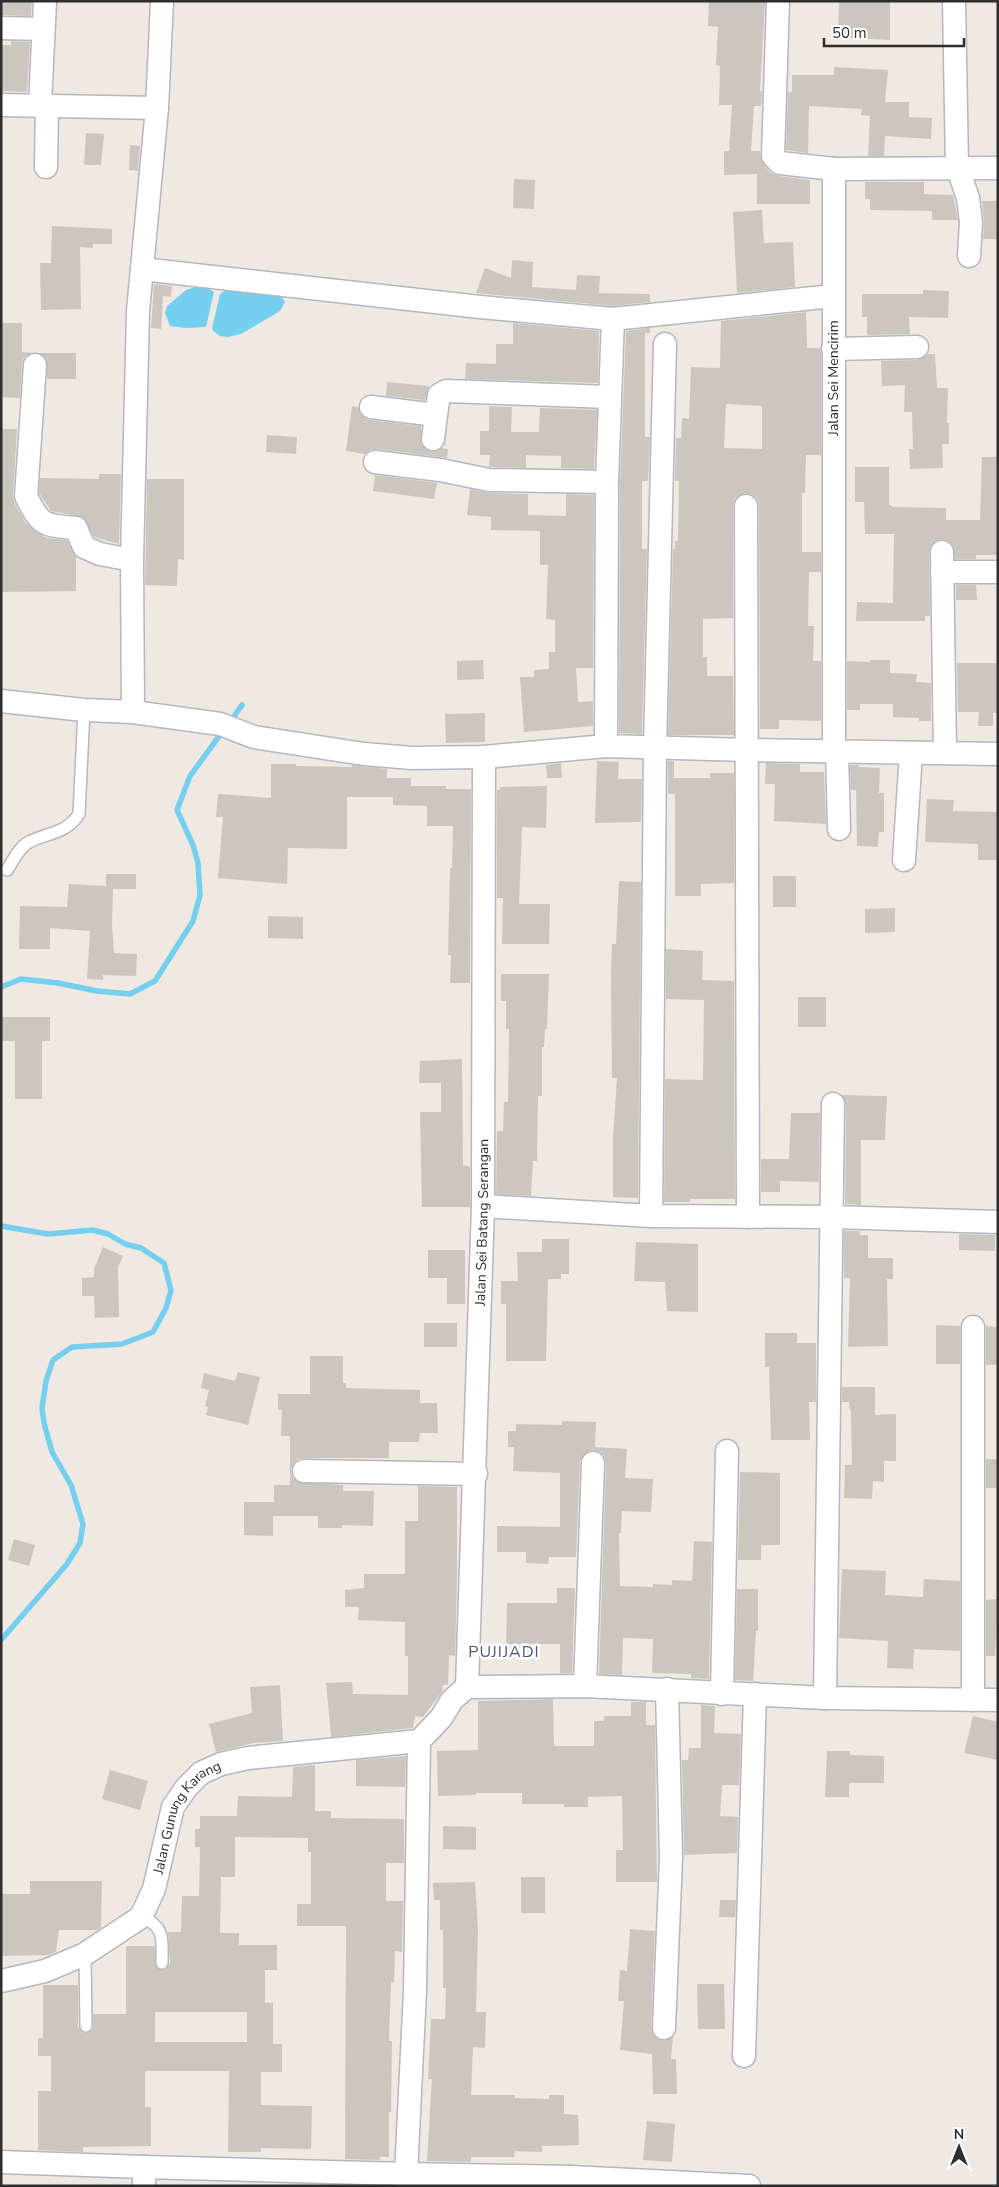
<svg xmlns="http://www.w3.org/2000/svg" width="999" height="2187" font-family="'Nunito Sans',sans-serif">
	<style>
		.water { fill: #75cff0 }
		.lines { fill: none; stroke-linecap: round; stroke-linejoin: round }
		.stream { stroke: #75cff0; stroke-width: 5.5 }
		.building { fill: #cbc7bf; fill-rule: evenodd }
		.lane-casing { stroke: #b4b7c1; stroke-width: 14 }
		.street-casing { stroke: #b4b7c1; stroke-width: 25 }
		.lane { stroke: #fff; stroke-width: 11 }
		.street { stroke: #fff; stroke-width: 22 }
		.labels { text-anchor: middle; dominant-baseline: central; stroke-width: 5; stroke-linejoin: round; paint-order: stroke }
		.street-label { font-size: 14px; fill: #2e2e2e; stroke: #fff }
		.quarter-label { font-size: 16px; letter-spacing: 1px; fill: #4d5680; stroke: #fff }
	</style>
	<rect width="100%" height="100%" fill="#efe9e1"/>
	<path class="water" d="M202,285l12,7 -8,35 -20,1 -16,-2 -5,-13 2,-7 19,-16z
		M277,289l8,13 -5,9 -39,23 -13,3 -8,-1 -7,-5 -1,-3 8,-34 6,-4z"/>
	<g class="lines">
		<path class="stream" d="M230,722l12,-17
			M1,987l20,-8 37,4 39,8 33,3 25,-13 38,-60 7,-26 -2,-32 -5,-18 -16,-35 13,-34 33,-45
			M1,1226l47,8 45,-4 15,4 17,10 16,4 23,15 7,27 -5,18 -13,24 -31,12 -50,3 -19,13 -7,21 -4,27 2,15 8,29 19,33 12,39 -3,19 -13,21 -66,76"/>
	</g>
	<path class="building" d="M1,1h31l-1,15 -30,-1z
		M709,1h56l-5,90h2l-1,15h-7l-3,45h9l1,10 10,12 8,3 31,4v24h-53v-30l-33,1v-24h5l3,-46h-13l1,-39 -4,-1 2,-38 -10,-1z
		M839,1h51v39l-52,-3z
		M11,41l19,1 -3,50 -26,-1v-46h10z
		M834,67l54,3 -3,32h24v15l23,1 -1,21 -46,-3 -1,20h-16l2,-40 -9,-1 1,-6 -53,-3 -1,47 -22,-3 2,-58h4v-17h42z
		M86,133l18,1 -3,31h-17z
		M130,145l10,1 -2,25 -9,-1z
		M514,179l21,1 -1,29 -21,-1z
		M865,182h59v12l29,1 5,25h-26v-9l-62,-1v-11h-5z
		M982,201h16v38h-15l1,-18z
		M762,210l2,33 29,-1 2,45 -58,6 -4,-81z
		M52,226l60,3v15h-19v4l-13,-1 1,62 -40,1 -1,-47h11z
		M512,260l21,2 -1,25 44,3 1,-15 23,1 -1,17 51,1v8l-37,4 -137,-13 9,-25 26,10z
		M154,284l18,2 -1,11 -8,-1 -2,33 -10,-1z
		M923,290l26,1 -1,27 -39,-1 1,17 -43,1v-18h-5v-23h61z
		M806,312l1,36h13l1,5v102h-15l-1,38h-3v59h19v20h-12l-1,54h6l-1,35h8v60l-42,-1v9h-19l-1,-223 -1,-6 -5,-5 -8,-2 -10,6 -2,7v112l-30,1v38h4v19h26l1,59h-66l5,-186h2v-8h3l1,-60h-4l1,-43h5l1,-20 7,1 2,-52 29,1 1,-47zM726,404l36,2v43l-38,-1z
		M1,323h21v29l10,1 -8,4 -2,7 -2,34 -19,-1z
		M513,323l86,8 -1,52 -133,-4 1,-16 30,1v-20h17z
		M650,328v5h-5v104h5l-2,44h-6v68h5l-5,185 -23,-1 1,-251 6,-151z
		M38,353h38v26h-29v-19z
		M928,354h7l2,34h11l-1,35h2v21h-7l1,24 -33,1 -1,-20h4l-1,-37h-8l1,-27 -23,1 -1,-25 36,-1z
		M387,382l42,4 -4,14 -39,-4z
		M352,406l6,1 5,10 6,3 52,6v18l4,5 7,3 10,-4 6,1 -1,9 -70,-9 -7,1 -5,4 -19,-3z
		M489,406l23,1 -1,25h28l1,-24 57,2 -3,59 -33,-1v-12l-35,-1v13l-37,-1 1,-12h-10v-24h9z
		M1,429h16l-4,66 1,7 11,20 12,11 10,5 20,2 9,17v34l-75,1z
		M267,435l30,2 -1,17 -30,-2z
		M982,457h16v98h-22v4h-21l-2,-13 -4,-5 -7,-2 -6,2 -5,4 -2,7 1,64h-5v5h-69l1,-19 36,1 1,-69h-29l-1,-32h-9v-35h34v38h3v2l54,1v12h34z
		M99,474h22l-2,70 -25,-7 -11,-20 -32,-6 -12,-18 1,-15 59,1z
		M375,475l62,8 -3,16 -61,-8z
		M147,479h37v81l-6,-1 -1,27 -32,-1z
		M470,489l19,4 39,1v21l38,1v-22l28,1 -1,173h-17l2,34 15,-1v25l-69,6 -4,-55h14v-7l15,-1v-17h6v-32l-9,-1 2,-54h-8v-34l-49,-1v-13l-24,-2z
		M956,585h20l1,15h-21z
		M483,660l1,19 -27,1v-19z
		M870,660h20v13l27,1 -1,8 15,1v38h-12v-3l-26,-1v-13h-33v6h-13v-49l23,1z
		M957,663h41v50h-5v13h-15l1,-14h-21z
		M485,713v29l-39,1 -1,-29z
		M597,761l22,1 -1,17h24l-1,43 -46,1z
		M668,761h6v17h36v-5h24v110l-33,1v12h-26v-102h-7z
		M561,763l1,15h-15l-1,-13z
		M766,763l34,1v8h24l2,52 -52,-3 1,-37h-10z
		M271,764h25v2l56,1v-2l35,4v9h24v8h35v3h25l-1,194h-20l1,-28h-3l2,-87h2l1,-42h-26v-20l-34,-1v-8h-46v52l-59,-1 -1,36 -69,-6 5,-61h-7l2,-23 53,4z
		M850,765h9v2l21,1 -1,25h5v39h-5l-1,15 -21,-1 -1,-56h-5z
		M547,786l-1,42 -24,-1 -3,77h31l-1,40h-47l1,-46h-6v-108h3v-3z
		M927,799l27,1 -1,11 45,1v48h-20v-16l-53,-2z
		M106,874h30v15h-23l-1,37 2,27 23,1 -1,22 -33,-1v5l-16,-1 3,-48 -40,-3v21h-31l1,-43 47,1 2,-23 37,2z
		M773,876h23v31h-23z
		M619,881l22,1 -3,316 -25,-1v-59l4,-60h-5l-1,-103 1,-31h4z
		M895,908v24l-30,1v-24z
		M268,916l35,1v22l-35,-1z
		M666,949l37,2 -1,29 32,1 1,218h-45v3h-26l1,-123 38,1 1,-80 -38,-1z
		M501,974h48l-2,55h-2l-1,18h-2v49h-4l-1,65h-4l-2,35 -35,-2 1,-63h6l1,-29h4l1,-73h-3v-28h-5z
		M798,997h28v30h-28z
		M1,1017h49v24h-8v58h-27v-58h-14z
		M462,1059l1,106 7,2v40h-48l-2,-95h21v-29h-22l1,-22z
		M842,1095l45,1 -2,44h-24v65l-16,-1 1,-100z
		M791,1113h29l-1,69 -39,-1v11h-19v-33h28z
		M844,1231h16v4h8v23h25v21h-6l1,67 -40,1 2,-69h-6z
		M959,1234l36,1v16l-36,-1z
		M542,1239h27v35h-8v5h-13l-2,82h-40v-57h-5v-23h17l-1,-29h25z
		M636,1242l62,2v68l-31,-1 -2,-29 -31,-1z
		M103,1247l20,9 -5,11 1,50 -24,1 -1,-22h-12v-18l12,-1v-8z
		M428,1250h37v54h-18v-26h-19z
		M424,1323h33v24h-33z
		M936,1325l24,1v38h-24z
		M986,1326l12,1v38h-12z
		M765,1333h32v10h19v59h-7l1,38h-39l-2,-73h-4z
		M310,1356h33v27h3v5l74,2v13h17l1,30h-18l-1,9h-30v16h-85l-6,1 -5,5 -2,6 1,7 6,5 45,3v6h31l-1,35 -31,-1v3h-24v-12h-45v20l-29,-1v-33h30v-17h16v-49h-9l1,-26h-4v-16h32z
		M238,1372l22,5 -12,48 -42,-10 2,-8 -3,-1 4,-16 -8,-2 3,-15 31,8z
		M842,1387h33v28l21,-1v47h-12v21l-11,-1 -1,18 -28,-1 1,-33h7l-1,-54h-1l-1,-9h-7z
		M562,1421l34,1 -1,25 32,2 -2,29 28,1 -2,33 -29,-1 -1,22h-2l1,53 33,1v-3l19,1v-5l20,1 2,-40 18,1 -3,137 -18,-1v-4l-39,-1 1,-34 -30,-1 -1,37 -23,-1 7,-211 -2,-7 -4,-4 -7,-2 -7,2 -6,10 -4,95h-27l-1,7 -22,-1v-11h-29v-26l63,1v-54l-47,-2 1,-24h-6v-16h8v-7l46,1z
		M986,1459h12v29h-12z
		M740,1472l40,1v72h-19v15h-23z
		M418,1486l39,1v96l-2,73 -6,-1 -1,30h-5l-1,7 -19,25 -8,-1 -2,12 -82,9 -5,-54 26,-1 1,12 55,1v-39h-3v-34l-47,-2 1,-13h-14v-17l19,-2v-14h41v-53h13z
		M14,1539l21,6 -6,21 -21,-6z
		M842,1569l44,2 -1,24 38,2 1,-18 36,2v70l-46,-2 -1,20 -26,-1 1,-27 -49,-3z
		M557,1588h18l-3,85h-12v-29h-54l1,-41h50z
		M737,1589h21v42h-2l-3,50 -18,-1z
		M998,1599l-3,57h-9v-56z
		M280,1685l3,56 -30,2 -37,9 -7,-28 43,-11 -2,-26z
		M553,1699l1,46 2,1h38v-25h10v-5h27v-14h15v23h9l2,157h-41v-32h7l-1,-54 -34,1v10h-24v-3h-42v-11h-46v2l-38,1 -1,-45 41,-1v-49z
		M701,1705l14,1 -1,27 27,1 -2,51h-17l-2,31 18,1 -1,36 -53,2 -2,-95h6l1,-12h12z
		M973,1716l25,6v38l-34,-7z
		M827,1751h23v4l34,1v27h-35v14h-24z
		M406,1756l-1,31 -49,-1v-26z
		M315,1765v46h16v7l73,1v44h-18v38h17l-1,51 -7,-1 -1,31h-3l-2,59h3l-1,71h-2v45h-9v3l-35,-1 1,-233h-49v-22h14v-52h-3v-14l-73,-1v40h-14l-1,56h19v12h38v25h-12v33h8v41h9v28h-21v33l51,1 -1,43 -50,-1v4h-33l1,-81h-84v36h6v39l-68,1v5l-45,-2v-59h13v-35h-13v-18h5v-53h35v41l5,7h6l4,-4v-15h33v-68h29v20l6,4 5,-1 4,-6 -2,-31h13l1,-36h17l1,-49h-5v-18h5v-13h37l1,-20 54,1 1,-30zM155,2012h92v30h-92z
		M110,1770l38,11 -8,29 -38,-11z
		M443,1826l33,1v23l-33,-1z
		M521,1877h24v36h-24z
		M30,1881h72l-1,47 -4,2h-38l-3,22 -8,3 -47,1v-60l2,-2h27z
		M475,1882l3,47 -2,83h10l-1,36 -12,-1 -2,48h44v3l34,1v-4h15v19l14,1 1,30 -37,1v6l-27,-1 -1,6h-43v5l-44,-1 5,-82h-4l3,-60h14l1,-31h-3v-58h-3v-30h-6l-1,-17z
		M720,1900h16l-1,17h-16z
		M630,1929l25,2 -4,97 2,6 4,5 7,2 9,-4 -2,22h5l1,35h-24l-1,-40 -32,-4 4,-49h-6l2,-31 7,1z
		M697,1984h27l1,45h-27z
		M647,2121l28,3 -3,38 -29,-2z"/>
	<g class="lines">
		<g class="lane-casing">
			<path id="lane" d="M7,870c6,-9 12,-23 22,-28 20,-10 37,-8 50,-28l5,-104
				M141,1917c25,9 21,24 21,46
				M85,1954l1,72"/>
		</g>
		<g class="street-casing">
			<g id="street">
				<path d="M778,1l-5,155 7,7 54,6 164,-1"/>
				<path d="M954,1l3,165 11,32 3,24 -2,34"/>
				<path d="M1,28l42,1"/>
				<path d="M40,104l5,-103"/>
				<path d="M1,105l156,3"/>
				<path d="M46,167l1,-62"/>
				<path d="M142,269l338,38 133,12 220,-23"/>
				<path d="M833,349l84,-2"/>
				<path d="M35,365l-9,131c15,31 18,29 50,32l8,19 16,7 32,6"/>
				<path d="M371,407l65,8 3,-20 7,-4 163,6"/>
				<path d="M433,439l3,-24"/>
				<path d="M375,462l65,8 49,10 118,2"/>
				<path d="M746,506l2,711"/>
				<path d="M942,552l3,201"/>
				<path d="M942,572h56"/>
				<path d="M1,701l83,9 49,2 87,12 34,13 110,17 48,4 72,-1 122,-11 141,4 251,4"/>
				<path d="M133,712l-1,-152 6,-249 19,-203 5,-107"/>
				<path d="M606,746l1,-264 6,-163"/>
				<path d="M834,750v-581"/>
				<path d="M837,750l2,79"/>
				<path d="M904,860l7,-107"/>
				<path d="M483,1206l168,10 180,1 167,5"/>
				<path d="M651,1216l4,-468 10,-404"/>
				<path d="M973,1327v373"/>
				<path d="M304,1471l172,3"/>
				<path d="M585,1686l8,-223"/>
				<path id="s1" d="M467,1687l16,-481 1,-449"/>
				<path d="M722,1694l5,-243"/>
				<path d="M825,1698l8,-594"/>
				<path id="s2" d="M1,1981l44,-10 40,-17 56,-37 13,-28 19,-82 13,-19 15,-15 20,-9 27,-6 171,-17"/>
				<path d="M664,2028l7,-171 -4,-168"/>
				<path d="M744,2056l11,-362"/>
				<path d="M1,2162l143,5"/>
				<path d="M144,2186v-19l262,7 9,-183 4,-250 22,-23 11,-18 15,-13 118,-1 240,12 173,2"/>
				<path d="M406,2186v-12l165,3 178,9"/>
			</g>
		</g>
		<use href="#lane" class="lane"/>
		<use href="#street" class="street"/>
	</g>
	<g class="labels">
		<g class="street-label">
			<text transform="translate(833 378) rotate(-90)">Jalan Sei Mencirim</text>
			<text stroke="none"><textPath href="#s1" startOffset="465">Jalan Sei Batang Serangan</textPath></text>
			<text stroke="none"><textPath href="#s2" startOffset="269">Jalan Gunung Karang</textPath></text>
		</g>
		<g class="quarter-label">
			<text x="504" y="1652">PUJIJADI</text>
		</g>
	</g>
	<rect width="999" height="2187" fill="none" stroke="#2e2e2e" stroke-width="5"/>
	<g transform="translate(959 2147)" stroke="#ffffff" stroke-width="4" paint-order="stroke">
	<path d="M0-4L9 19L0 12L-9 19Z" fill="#2e2e2e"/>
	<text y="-8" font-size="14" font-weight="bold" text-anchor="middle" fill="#2e2e2e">N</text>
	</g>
	<path d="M824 38v8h140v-8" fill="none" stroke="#2e2e2e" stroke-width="2.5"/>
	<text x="832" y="38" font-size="15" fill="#2e2e2e" stroke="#ffffff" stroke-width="4" paint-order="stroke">50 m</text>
</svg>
